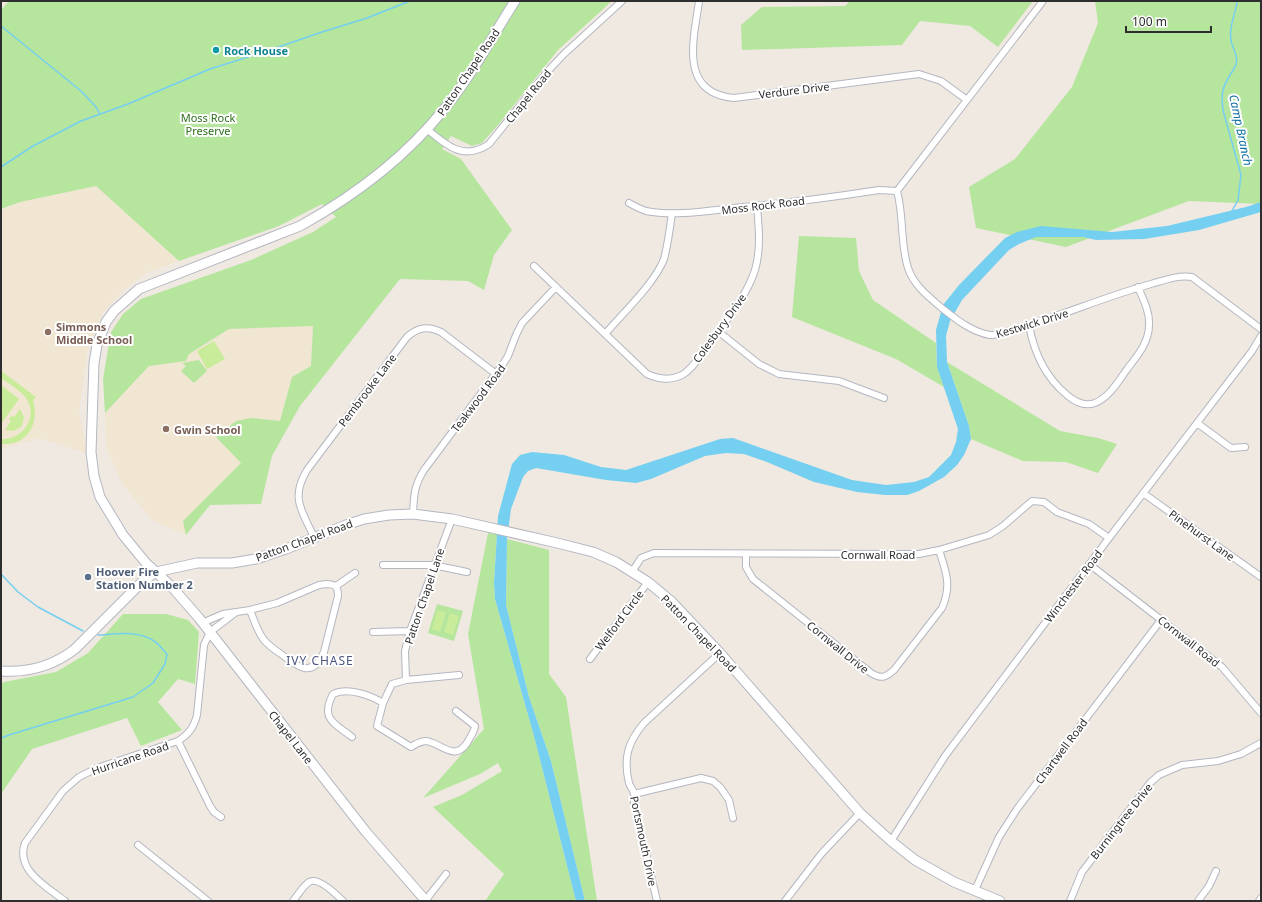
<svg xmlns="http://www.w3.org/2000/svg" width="1262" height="902" font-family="'Noto Sans',sans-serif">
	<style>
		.education { fill: #f0e6d1 }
		.green { fill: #b6e59e }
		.pitch { fill: #c9ec9a }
		.water { fill: #75cff0 }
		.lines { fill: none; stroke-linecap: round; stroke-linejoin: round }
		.stream { stroke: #75cff0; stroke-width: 1.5 }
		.street-casing { stroke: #b4b7c1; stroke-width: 8 }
		.secondary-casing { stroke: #b4b7c1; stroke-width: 11 }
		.street { stroke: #fff; stroke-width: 6 }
		.secondary { stroke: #fff; stroke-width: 9 }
		.culture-dot { fill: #0f9aa8; stroke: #fff; stroke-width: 1.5 }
		.education-dot { fill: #8d6e63; stroke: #fff; stroke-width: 1.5 }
		.service-dot { fill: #5c6f8a; stroke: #fff; stroke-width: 1.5 }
		.labels { text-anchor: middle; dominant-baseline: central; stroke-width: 4; stroke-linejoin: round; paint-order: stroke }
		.culture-label { font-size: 11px; font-weight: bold; fill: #0d838f; stroke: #fff; text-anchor: start }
		.street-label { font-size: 11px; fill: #2e2e2e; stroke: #fff }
		.park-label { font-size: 11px; fill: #2c6e1b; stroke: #fff }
		.education-label { font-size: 11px; font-weight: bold; fill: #785e54; stroke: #fff; text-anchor: start }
		.service-label { font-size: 11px; font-weight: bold; fill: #4e5e75; stroke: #fff; text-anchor: start }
		.water-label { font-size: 12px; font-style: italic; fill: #0d6fa3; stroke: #fff }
		.neighbourhood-label { font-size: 12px; letter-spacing: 1px; fill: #4d5680; stroke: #fff }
	</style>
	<rect width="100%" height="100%" fill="#efe9e1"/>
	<path class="education" d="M96,186l83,75 -31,11 -23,17 -22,23 -16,40 -8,60 8,41 -48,-15 -38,11v-238l19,-9z
		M313,325l-2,41 -19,11 -12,44 -29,-3 -35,19 25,26 -58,58 3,14 -34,-15 -29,-35 -17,-37 -1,-35 44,-47 37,-5 3,-7 40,-25z"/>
	<path class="green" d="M9,1h603l-54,49 -60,75 -16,18 -10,3 -21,-10 -9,13 19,10 51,71 -18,25 -10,35 -16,-9 -68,-2 -100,127 -28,50 -11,48 -51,1 -24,30 -3,-14 58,-58 -25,-26 20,-16 15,-3 29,3 12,-44 19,-11 2,-40 -84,3 -40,25 -3,7 -37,5 -44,47 -2,-34 8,-47 12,-18 18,-15 110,-39 62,-28 23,-15 -14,-13 -43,22 -100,35 -83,-75 -76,16 -19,7v-199z
		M850,1h183l-35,46 -28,-21 -50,-5 -18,24 -160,5 -1,-25 21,-18 83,-1z
		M1095,1h166v203l-72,-3 -123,46 -90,-19 -7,-41 46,-28 57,-72 26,-64z
		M799,236l57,2 3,33 14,29 63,43 1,24 7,20 -48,-28 -104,-42z
		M199,360l8,11 -13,12 -13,-12 5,-5 -4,-3z
		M947,362l113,69 38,7 19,6 -19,29 -32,-11 -43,-1 -52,-22 -2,-13z
		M488,533l9,1 -3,49 1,16 39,137 42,165h-91l19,-27 -71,-67 29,-12 40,-24 -4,-8 -18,11 -57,24 61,-69 -16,-95z
		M507,539l42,11v124l17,23 31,204h-12l-34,-140 -22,-64 -23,-92z
		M437,604l26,7 -9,30 -26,-8z
		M123,614h43l22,6 11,12 -4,52 -17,-5 -20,23 24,28 -41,16 -14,-28 -95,31 -31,45v-110l3,-2 52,-10 32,-19z"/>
	<path class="pitch" d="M214,341l11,18 -18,10 -10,-18z
		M1,371l35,26 -3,3c7,24 -6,46 -32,44v-5c22,1 38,-22 25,-41 -6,-8 -17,-14 -25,-20z
		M1,385l18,14 -18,25z
		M20,409l4,8 -2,9 -8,5 -9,-1 6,-9 -2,-2 2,-3 3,1z
		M437,610l9,2 -6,20 -8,-3z
		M450,613l9,3 -6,19 -9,-3z"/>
	<path class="water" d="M1261,202v10l-62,18 -55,9 -48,1 -13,-3h-47l-17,7 -10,6 -47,50 -12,21 -4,15 1,26 22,64 2,13 -7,16 -7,10 -13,12 -25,14 -12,4h-22l-28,-3 -43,-10 -47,-20 -23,-8 -18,-1 -21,3 -54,23 -15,4 -30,-3 -70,-12 -8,3 -5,6 -12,32 -4,30 -1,66 23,92 22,64 34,140h-9l-42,-165 -39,-137 -1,-16 4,-67 14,-52 8,-9 12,-3 32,3 37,12 25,3 94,-31 13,-1 119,42 34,5 28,-3 15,-5 22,-22 5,-13 2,-13 -21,-62 -1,-37 7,-25 16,-20 46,-47 12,-6 24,-6 71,6 55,-6 79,-19z"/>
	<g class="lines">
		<path class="stream" d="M1,26l80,65 15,16 4,7
			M1,167l32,-21 48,-25 47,-17 82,-35 54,-17 55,-19 48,-15 43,-17
			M1232,211l6,-11 3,-25 -18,-65c-2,-15 -1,-22 7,-35 2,-3 5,-7 6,-11 3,-8 -4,-16 -5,-24 -3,-13 5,-26 6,-39
			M1,574l17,18 20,15 45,24
			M1,738l8,-3 124,-38 20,-14 12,-19 2,-10c-4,-4 -8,-10 -13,-13 -16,-11 -38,-7 -56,-6"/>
		<g class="street-casing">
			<path id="street" d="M699,1c-5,38 -21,92 35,97l185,-24 22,7 26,19
				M1043,1l-146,190c7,25 3,52 11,77 6,18 21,29 35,41 14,11 29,23 47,26 7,1 24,-6 32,-8 44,-13 85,-31 129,-43 14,-4 27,-9 41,-7l69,52
				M427,129c20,17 37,32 62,15l58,-72 17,-18 58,-53
				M629,203c5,3 11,6 17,8 31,6 65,-1 97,-4 45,-4 91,-10 136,-17l18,1
				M534,266l113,108c11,5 23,7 35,1 11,-6 18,-20 26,-30 17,-23 38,-47 47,-75 6,-21 4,-42 2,-63
				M1029,325c5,28 16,52 38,70 8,7 17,12 28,8 15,-6 24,-23 33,-35 10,-13 21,-26 21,-43 1,-13 -6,-26 -11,-38
				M719,332l40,32 20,10 60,7 45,17
				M605,334c17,-20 50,-51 59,-75 4,-15 6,-31 8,-46
				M1197,423l34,25 14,-1
				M1143,493l118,84
				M413,514c1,-19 1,-28 11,-44l79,-106 5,-8 8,-21 6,-12 34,-36
				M452,519l-42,112 -5,20 1,29 -14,4 -9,19 -6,23 34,21c4,-3 8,-5 14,-6 14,0 29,22 42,2 3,-6 7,-10 8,-17l-19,-15
				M314,537c-12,-26 -24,-39 -7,-67l100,-133c11,-10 21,-11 34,-5l55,42
				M746,554v13l7,12 118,94c10,6 14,5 23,-3l48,-62c10,-23 4,-36 -3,-58
				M1089,564l133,103 39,46
				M383,565h50l34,7
				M632,572l9,-14 13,-5 265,1 20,-4 50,-15 14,-9 29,-25 12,1 13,10 32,12 20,14
				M326,584c10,0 12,3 12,12l-14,56c-11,27 -27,15 -43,2 -6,-4 -12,-8 -17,-14 -7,-9 -10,-20 -14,-30l27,-7 42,-18z
				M336,586l19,-13
				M202,623l21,-9 27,-4
				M373,632l37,-1
				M590,659l58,-77
				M406,680l53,-5
				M352,737c-18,-14 -32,-18 -19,-43 15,-7 37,1 50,9
				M178,741l32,65 4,6 7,5
				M634,794l67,-16 12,3 7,6 9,13 4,18
				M891,841l54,-85 164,-218 143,-187 9,-15
				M138,845l70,56
				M975,890l24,-53 18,-28 144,-189
				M65,901c-18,-14 -50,-31 -40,-58l38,-52 16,-14 18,-9 81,-27c11,-7 16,-14 19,-26l7,-70 6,-13 25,-19
				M293,901c5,-6 10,-15 16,-19 9,-6 28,13 34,19
				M425,901l21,-27
				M657,901l-23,-98c0,-2 1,-6 0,-9 0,-4 -4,-7 -5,-11 -6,-25 -1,-41 15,-60l76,-70
				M785,901l37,-48 38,-40
				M1070,901l12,-29 68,-89 9,-8 23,-10 36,-4 23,-7 20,-11
				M1198,901l11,-15 7,-15
				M1259,901l2,-3"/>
		</g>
		<g class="secondary-casing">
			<path id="secondary" d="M1,671c28,2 52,-5 74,-22l68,-68 13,-9 41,-9h35l24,-4 30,-10 60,-24 18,-6 25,-4 24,-1 39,5 101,23 40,10 23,10 32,20 24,20 48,51 140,160 31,28 24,19 39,22 46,19
				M426,901l-60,-69 -167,-214 -27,-31 -26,-24 -23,-28 -23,-38 -6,-21 -3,-24 3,-89 3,-18 9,-23 8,-11 25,-22 161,-63c56,-31 105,-68 145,-118 27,-33 47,-71 70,-107"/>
		</g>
		<use href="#street" class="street"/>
		<use href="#secondary" class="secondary"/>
	</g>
	<circle class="culture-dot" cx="216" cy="50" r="4"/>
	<g class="education-dot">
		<circle cx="48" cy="332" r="4"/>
		<circle cx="166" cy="429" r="4"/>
	</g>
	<circle class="service-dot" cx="88" cy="577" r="4"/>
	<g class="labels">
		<g class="culture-label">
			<text x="224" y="50">Rock House</text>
		</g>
		<g class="street-label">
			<text transform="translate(468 72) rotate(-56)">Patton Chapel Road</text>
			<text transform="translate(794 90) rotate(-7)">Verdure Drive</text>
			<text transform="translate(528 96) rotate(-51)">Chapel Road</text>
			<text transform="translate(763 205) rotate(-7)">Moss Rock Road</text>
			<text transform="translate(1032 323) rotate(-17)">Kestwick Drive</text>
			<text transform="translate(719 328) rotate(-54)">Colesbury Drive</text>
			<text transform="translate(367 390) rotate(-53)">Pembrooke Lane</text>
			<text transform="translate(478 398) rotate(-53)">Teakwood Road</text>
			<text transform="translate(1202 535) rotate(36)">Pinehurst Lane</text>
			<text transform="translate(304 540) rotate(-20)">Patton Chapel Road</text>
			<text x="878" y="554">Cornwall Road</text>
			<text transform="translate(1073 586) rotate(-53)">Winchester Road</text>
			<text transform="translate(424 596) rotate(-71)">Patton Chapel Lane</text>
			<text transform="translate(619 620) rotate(-53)">Welford Circle</text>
			<text transform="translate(699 633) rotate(46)">Patton Chapel Road</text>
			<text transform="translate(1189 641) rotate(38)">Cornwall Road</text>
			<text transform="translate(838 647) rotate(39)">Cornwall Drive</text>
			<text transform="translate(291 737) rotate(52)">Chapel Lane</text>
			<text transform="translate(1061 751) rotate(-53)">Chartwell Road</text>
			<text transform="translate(130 758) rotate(-19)">Hurricane Road</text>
			<text transform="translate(1121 821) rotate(-52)">Burningtree Drive</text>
			<text transform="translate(644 841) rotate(78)">Portsmouth Drive</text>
		</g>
		<g class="park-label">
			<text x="208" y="117">Moss Rock<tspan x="208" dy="13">Preserve</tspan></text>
		</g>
		<g class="education-label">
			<text x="56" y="326">Simmons<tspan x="56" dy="13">Middle School</tspan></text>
			<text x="174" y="429">Gwin School</text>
		</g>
		<g class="service-label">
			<text x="96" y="571">Hoover Fire<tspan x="96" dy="13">Station Number 2</tspan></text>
		</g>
		<g class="water-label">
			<text transform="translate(1241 130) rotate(78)">Camp Branch</text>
		</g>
		<g class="neighbourhood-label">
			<text x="320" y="660">IVY CHASE</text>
		</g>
	</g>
	<rect width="1262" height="902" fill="none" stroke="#2e2e2e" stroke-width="4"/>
	<path d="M1126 26v6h85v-6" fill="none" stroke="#2e2e2e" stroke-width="2"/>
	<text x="1132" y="26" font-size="12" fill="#2e2e2e" stroke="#ffffff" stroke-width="3" paint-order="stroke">100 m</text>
</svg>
